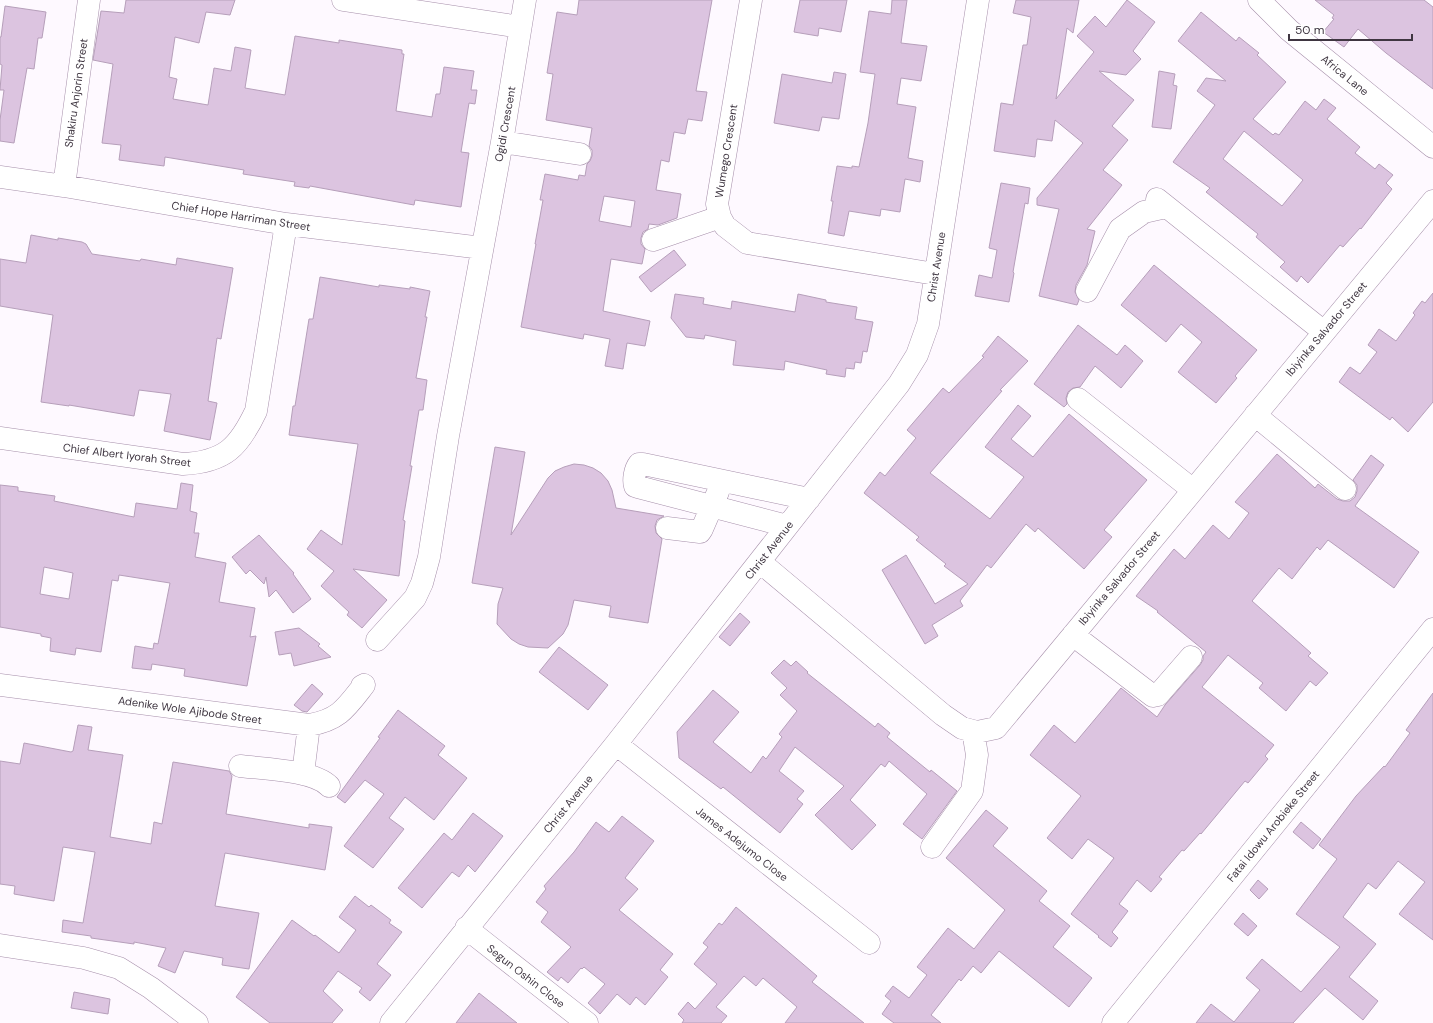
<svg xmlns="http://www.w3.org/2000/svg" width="1433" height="1023" font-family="'DM Sans',sans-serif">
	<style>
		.building { fill: #dcc4e0; stroke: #b69fba; fill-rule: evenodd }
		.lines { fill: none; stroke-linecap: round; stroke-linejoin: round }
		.minor-casing { stroke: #a68faa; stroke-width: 23 }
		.minor { stroke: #fff; stroke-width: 22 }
		.labels { text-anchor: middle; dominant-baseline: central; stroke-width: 3.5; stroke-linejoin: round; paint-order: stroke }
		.street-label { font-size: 11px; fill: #3f3641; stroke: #fff }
	</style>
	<rect width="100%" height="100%" fill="#fef9ff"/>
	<path class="building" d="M126,0h109l-5,15 -24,-3 -7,31 -24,-6 -6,40 8,2 -4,20 35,6 6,-37 17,3 4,-24 16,3 -6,38 40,7 10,-59 44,7v-3l63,10v4h2l-8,57 36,6 4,-23h4l4,-27 30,4 -3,19h6l-2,14 -6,-1 -8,49 8,1 -8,54 -46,-7 -1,5 -104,-19 -1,2 -15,-2 1,-4 -52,-8 1,-4 -79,-13 -1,9 -45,-6 2,-15 -19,-2 11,-79 -20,-4 8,-49 23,2z
		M579,0h133l-16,91 11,1 -5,29 -14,-2 -3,15 -11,-2 -5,30 -8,-2 -5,30 25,4 -4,24 -19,7 -9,-1 -1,5 -5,3 -2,6v6l4,5 -3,15 -31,-5 -8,52 47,10 -5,25 -18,-3 -4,26 -18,-3 5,-27 -26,-5 -1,5 -62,-12 15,-83h-1l8,-44h-3l5,-26 33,6 1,-5 6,1 2,-12 3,-3 2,-5v-6l-3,-4 3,-18 -46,-8 7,-46 -6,-1 10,-61 20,3zM604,196l31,5 -4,26 -32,-6z
		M800,0h47l-6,32 -22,-4 -1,8 -24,-4z
		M892,0h15l-6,43 26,3 -6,35 -20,-3 -4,26 19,3 -8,51 15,3 -3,21 -15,-3 -5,33 -19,-3 -1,7 -31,-5 -5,25 -16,-3 5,-32h-2l6,-35 15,2v-2l7,1 9,-44 7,-49 -15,-2 9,-61 22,3z
		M1016,0h63l-6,33 -6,-5 -11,71 38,-47 -17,-16 18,-20 11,11 21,-27 28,22 -22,29 8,8 -15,16 -27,-4 35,29 -22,26 16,14 -25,30 19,15 -35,44 8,2 -8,34 -11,20 -1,7 4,8 -2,5 -38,-9 20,-87 -22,-4v-7l46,-55 -28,-23 -3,21 -15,-2 -2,18 -41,-6 7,-48 12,2 10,-60h4l4,-28 -18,-4z
		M1315,0h109l9,7v82l-47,-36 -28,-24 -14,18 -21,-15 11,-13 -2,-1 2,-3z
		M5,6l41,6 -4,26h-4l-4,31 -7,-1 -13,75 -14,-2v-21l4,-30h-4l2,-25 -2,-1v-27h1z
		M1201,12l35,29 3,-4 20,16 -2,2 29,27 -33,37 20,16 2,-2 4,2 26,-34 11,9 8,-11 12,9 -9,11 33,28 -5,6 20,16 4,-5 14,11 -7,8 6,6 -31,40 -1,-1 -17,19 -3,-2 -32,38 -7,-7 -4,6 -17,-15 5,-5 -29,-25 2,-3 -52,-42 4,-4 -37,-26 42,-57 -18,-14 9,-13 20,3 -48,-40zM1244,131l59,49 -21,26 -59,-47z
		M1159,71l16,3 -2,11 4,1 -6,43 -19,-2z
		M834,72l12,2 -7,45 -17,-2 -3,14 -45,-8 8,-49 50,9z
		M1001,183l29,5 -2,16 -3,-1 -12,69 1,1 -5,29 -34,-6 4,-21 13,3 5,-28 -8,-2z
		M31,235l27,5v-2l24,4 4,2 6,10 48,7 1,-2 35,6 1,-7 56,10 -12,71 -4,-1 -9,63 9,2 -7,37 -46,-9 7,-37 -32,-4 -5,26 -65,-11v1l-28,-4 12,-87 -53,-9v-47l26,4z
		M674,250l12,15 -35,27 -12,-15z
		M1154,265l103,85 -22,26 2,2 -21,25 -38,-31 24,-30 -21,-18 -15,18 -45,-37z
		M320,277l59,10v-2l31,4v-2l20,4 -5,26h2l-11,61 11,2 -4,30h-4l-9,56h2l-9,54 2,1 -6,55 -46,-7 34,31 -25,28 -15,-13 2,-3 -28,-26 13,-15 -27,-22 14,-19 21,15 16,-101 -69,-9 4,-29h2l14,-87h4z
		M1433,293v109l-25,30 -16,-15 -2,3 -51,-38 11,-15 10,7 17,-22 -9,-7 11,-16 17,12 19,-26 -2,-2 9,-12 3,2z
		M675,294l29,4 -1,6 28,5 1,-8 63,11 3,-18 28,6v2l31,5 -2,12 18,3 -6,30 -4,-1 -2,12 -6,-1 -1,7 -8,-1 -1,9 -19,-3 1,-4 -42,-9 -1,9 -51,-5 3,-24 -31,-6 -1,4 -18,-2 -15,-19z
		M1078,325l39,30 8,-10 18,16 -22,27 -26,-22 -15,21 -7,1 -5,4 -2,6 1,6 -3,3 -30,-23z
		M998,336l30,25 -28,29 2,1 -72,82 60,46 34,-42 -39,-30 33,-42 13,11 -20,23 22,18 36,-43 78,66 -43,50 8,7 -28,32 -46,-41 -3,4 -9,-8 -35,44 -4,-3 -27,36 3,5 -31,19 6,11 -13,8 -43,-74 24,-15 29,49 33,-20 -24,-18 2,-2 -30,-24 3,-3 -55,-44 16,-21 5,4 31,-38 -9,-8 36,-42 6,5 35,-36 -2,-1z
		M495,447l30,5 -14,83 37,-57 7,-7 9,-4 10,-3 10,1 9,3 8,5 7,8 4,9 4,18 48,8 -7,4 -2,6 1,7 6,6 -14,84 -39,-6 2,-11 -37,-6 -6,25 -5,9 -15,14 -20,-1 -9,-3 -8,-5 -14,-15 1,-20 5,-16 -31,-5z
		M1277,454l38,34 3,-4 19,15 6,2h7l5,-4 2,-6v-6l-4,-5 18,-25 13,10 -29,41 64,46 -25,36 -66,-48 -8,10 -3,-3 -25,32 -13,-11 -27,33 59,52 -3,3 20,17 -12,13 -6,-5 -24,30 -27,-23 4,-5 -35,-28 -26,32 72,58 -9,11 3,3 -20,24 -3,-2 -44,53 -1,-1 -16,18 -2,-1 -23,27 3,2 -11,13 -14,-12 -18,24 9,7 -16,21 6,6 -7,9 -13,-10 1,-1 -28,-22 43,-56 -26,-19 -16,20 -25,-21 34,-42 -51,-41 24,-30 21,18 46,-55 36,29 8,-12 35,-40 3,-5v-4l3,-4 -49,-40 1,-1 -22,-15 38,-47 11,10 28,-34 16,14 20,-26 -14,-11z
		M181,483l12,2 -3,26 7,2 -3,20h5l-4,24 31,6 -7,39 36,6 -5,29 6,-1 -9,50 -63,-10 1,-7 -33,-5 -1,6 -19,-2 3,-22 18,3 1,-6 4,1 12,-61 -51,-8 -1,6 -6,-1 -11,72 -25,-4 -1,7 -25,-4 1,-13 -10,-2v-2l-41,-7v-142l18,2v4l37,5 -1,5 80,16 2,-14 41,6zM44,567l29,6 -4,26 -29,-5z
		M259,535l35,38 -1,1 18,25 -18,14 -17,-23 -7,7 -3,-20 -2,7 -14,-14 -4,4 -14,-17z
		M740,613l10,9 -20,24 -11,-9z
		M299,628l21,16 -2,2 13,11 -37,9 -3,-13 -12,2 -4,-23z
		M559,647l49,38 -20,25 -49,-38z
		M784,660l7,6 5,-5 12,11 -1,1 68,54 3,-4 12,10 -3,4 43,35 1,-2 26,21 -35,48 -19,-15 24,-30 -38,-33 -4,6 -4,-3 -31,36 26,25 -24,25 -37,-35 29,-29 -49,-39 -16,24 25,20 -7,8 6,5 -23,29 -57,-46 -2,2 -42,-31 -2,-26 36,-42 26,22 -26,30 38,31 12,-17 3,3 16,-22 -3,-3 18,-23 -17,-16 7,-7 -16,-15z
		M312,684l11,10 -16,18 -5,-1 -8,-6z
		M1433,693v247l-34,-26 26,-32 -27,-21 -22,28 -8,-6 -25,34 33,27 -27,33 29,24 -15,19 -38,-32 -32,35h-97l15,-19 23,18 26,-32 -14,-12 16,-19 39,33 39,-45 -44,-33 41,-55 -18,-14 37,-49 28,-30 1,1 25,-34 -4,-3z
		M398,710l47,36 -7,9 29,23 -33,42 -29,-23 -16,21 15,11 -31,39 -29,-22 40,-52 -19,-14 -20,23 -8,-6 43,-59 -2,-1z
		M78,725l14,2 -4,23 35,5 -13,82 41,7 3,-22 8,2 11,-62 56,9 3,5 -6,38 83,14v-4l23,3 -7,43 -100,-17 -10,53 44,7 -10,56 -27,-4 1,-7 -39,-7 -9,22 -17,-7 8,-18 -32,-6v2l-43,-6v-2l-29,-4 1,-12 20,3 12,-71 -32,-5 -9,54 -40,-7 1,-8 -15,-2v-123l20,3 4,-21 47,9 2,-1z
		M986,810l22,18 -15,18 54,45 -8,10 31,25 -17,21 39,31 -23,29 -70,-56 -18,22 -8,-7 -12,15 -2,-2 -28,36 10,8h-47l-12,-9 9,-13 -6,-5 8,-10 16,12 18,-23 -10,-8 31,-39 26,21 31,-39 -59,-52z
		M473,813l30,23 -28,36 -7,-7 -9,12 -7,-5 -30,36 -24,-20 46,-55 8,7z
		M622,816l32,25 -29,37 13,11 -19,21 54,44 -13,16 8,7 -23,28 -9,-8 -6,8 -13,-11 -17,20 -12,-11 17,-19 -21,-17 -2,2 -1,-1 -13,15 -7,-6 -3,4 -11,-9 24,-25 -30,-25 7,-10 -12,-10 10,-13 -2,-3 30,-34 22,-30 13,10z
		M1301,822l20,17 -8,10 -20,-17z
		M1258,880l10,9 -9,10 -9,-9z
		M355,896l14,11 2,-2 20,15 -2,3 13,9 -25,32 14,11 -21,26 -11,-9 3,-4 -24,-17 -15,20 20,19 -11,13h-62l-34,-26 56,-77 22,16 1,-1 24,18 17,-23 -17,-13z
		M736,907l81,69 -5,6 52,41h-79l12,-16 -34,-29 -7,8 -12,-10 -28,31 11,9 -6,7h-39l2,-3 -6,-6 10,-12 7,7 22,-25 -23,-20 14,-17 -5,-4 16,-20 3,2z
		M1243,913l14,13 -9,10 -14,-12z
		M74,992l36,7 -2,15 -37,-6z
		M479,993l38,30h-61z"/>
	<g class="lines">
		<g class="minor-casing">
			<path id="minor" d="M343,0l177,27
				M751,0l-34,204 3,13 5,9 22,17 188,31
				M1259,0l30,30 144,117
				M502,142l78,12
				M0,177l64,9 222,38 196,24
				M64,186l25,-186
				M1157,199l167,133
				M653,240l67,-23
				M1087,291l33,-62 24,-17 22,-5
				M1078,399l115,91
				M1255,415l90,74
				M0,438l183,26c42,-2 56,-17 73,-53l30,-187
				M787,526l-149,-39 -3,-1c-2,-6 0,-17 4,-22h4l166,35
				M667,528l33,4 2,-3 16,-37
				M760,562l183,153 19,13 15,4 19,-4 437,-527
				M1073,635l80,61 5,-1 33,-38
				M377,640l38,-42 7,-15 7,-26 19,-121 54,-294 23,-142
				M0,685l309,40c30,-5 37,-17 55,-40l-2,1
				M616,744l253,199
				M240,766c24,3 73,4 89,20
				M303,774l6,-49
				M932,847l40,-56 5,-36 -4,-24
				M466,928l121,95
				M0,945l84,13 35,10 32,20 46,35
				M391,1023l225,-279 283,-360 18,-29 11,-31 50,-324
				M1113,1023l320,-394"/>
		</g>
		<use href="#minor" class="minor"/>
	</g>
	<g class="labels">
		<g class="street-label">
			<text transform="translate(1345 75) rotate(39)">Africa Lane</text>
			<text transform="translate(76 93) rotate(-82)">Shakiru Anjorin Street</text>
			<text transform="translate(505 124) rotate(-80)">Ogidi Crescent</text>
			<text transform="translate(726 151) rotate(-81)">Wumego Crescent</text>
			<text transform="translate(241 216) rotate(9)">Chief Hope Harriman Street</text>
			<text transform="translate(936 267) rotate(-81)">Christ Avenue</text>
			<text transform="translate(1326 329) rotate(-50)">Ibiyinka Salvador Street</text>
			<text transform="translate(127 455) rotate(7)">Chief Albert Iyorah Street</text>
			<text transform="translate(769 550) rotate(-52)">Christ Avenue</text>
			<text transform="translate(1119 578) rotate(-50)">Ibiyinka Salvador Street</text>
			<text transform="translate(190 710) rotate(8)">Adenike Wole Ajibode Street</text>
			<text transform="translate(568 804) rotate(-51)">Christ Avenue</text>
			<text transform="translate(1273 826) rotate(-51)">Fatai Idowu Arobieke Street</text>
			<text transform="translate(742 844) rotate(38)">James Adejumo Close</text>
			<text transform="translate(526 976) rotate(38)">Segun Oshin Close</text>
		</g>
	</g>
	<path d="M1289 34v6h123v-6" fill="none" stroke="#3f3641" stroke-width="2"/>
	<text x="1295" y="34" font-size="12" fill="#3f3641" stroke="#ffffff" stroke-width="3" paint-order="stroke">50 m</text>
</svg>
